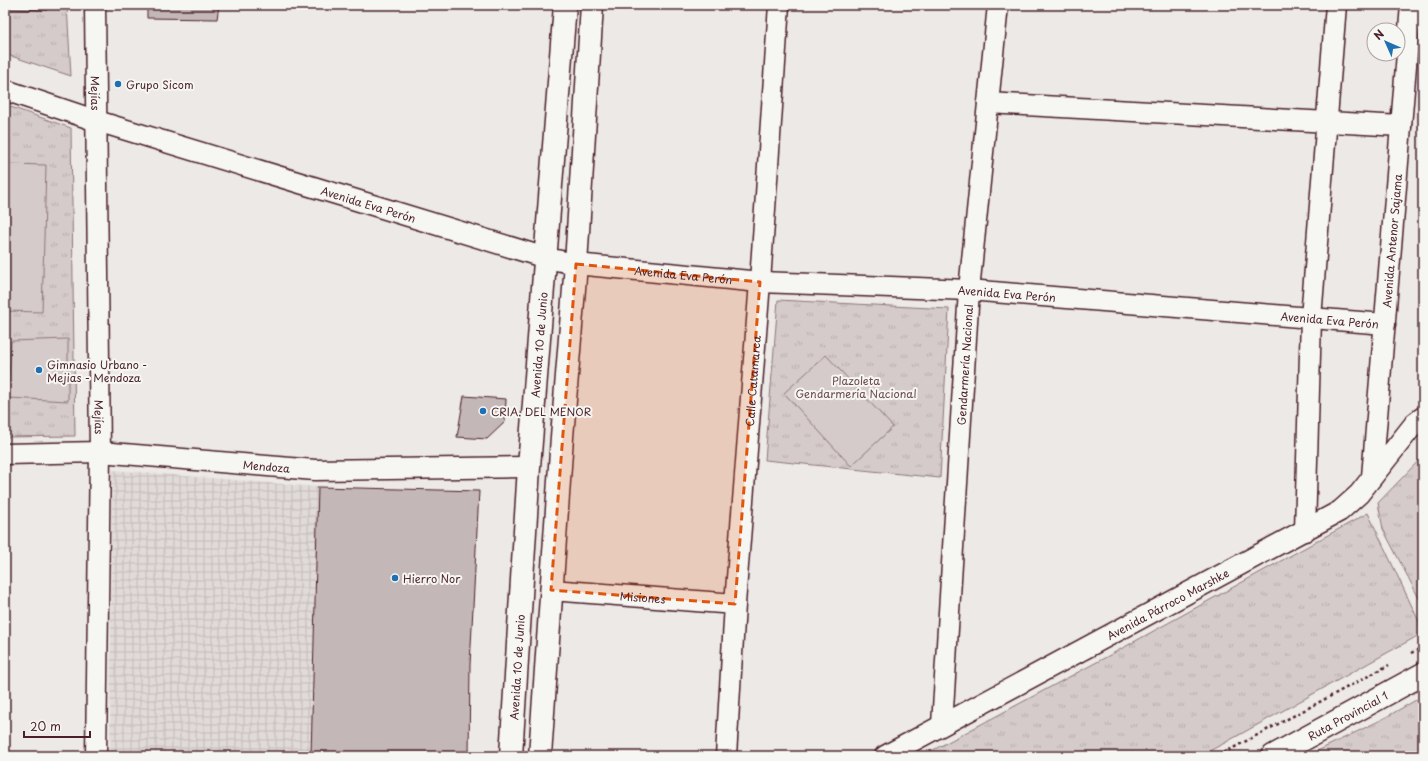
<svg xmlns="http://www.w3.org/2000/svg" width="1428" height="761" font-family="'Playpen Sans',sans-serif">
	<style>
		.industrial { fill: url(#industrial-grid) }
		.grass { fill: url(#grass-tufts); stroke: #8f757a }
		.pitch { fill: #d4cbca; stroke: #8f757a }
		.building { fill: #c4b7b7; stroke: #4a1f2b }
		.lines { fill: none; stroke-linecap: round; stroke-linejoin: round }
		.street-casing { stroke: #4a1f2b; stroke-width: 23 }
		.secondary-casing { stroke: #4a1f2b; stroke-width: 25 }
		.highway-casing { stroke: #4a1f2b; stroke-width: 25 }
		.path { stroke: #4a1f2b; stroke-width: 2.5; stroke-dasharray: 3 3; stroke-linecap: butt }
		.street { stroke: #f6f6f2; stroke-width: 20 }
		.secondary { stroke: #f6f6f2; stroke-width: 22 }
		.highway { stroke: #f6f6f2; stroke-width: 22 }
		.marked { fill: #e0560e; fill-opacity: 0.2; stroke: #e0560e; stroke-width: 3; stroke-dasharray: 8 5; stroke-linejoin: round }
		.poi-dot { fill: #1f6fb2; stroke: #f6f6f2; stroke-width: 1.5 }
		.labels { text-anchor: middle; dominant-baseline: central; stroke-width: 4; stroke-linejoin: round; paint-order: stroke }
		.poi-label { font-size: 11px; fill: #4a1f2b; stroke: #f6f6f2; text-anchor: start }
		.street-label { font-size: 11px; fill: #4a1f2b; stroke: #f6f6f2 }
		.park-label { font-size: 11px; fill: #6c4a53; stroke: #f6f6f2 }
	</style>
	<defs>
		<pattern id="industrial-grid" width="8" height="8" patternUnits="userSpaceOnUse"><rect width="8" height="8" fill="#e0dad8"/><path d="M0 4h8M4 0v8" fill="none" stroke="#c2bbba"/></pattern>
		<pattern id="grass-tufts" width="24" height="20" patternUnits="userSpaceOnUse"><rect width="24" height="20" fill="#d4cbca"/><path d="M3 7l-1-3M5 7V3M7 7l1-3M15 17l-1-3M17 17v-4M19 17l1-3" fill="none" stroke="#b8aeae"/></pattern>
	</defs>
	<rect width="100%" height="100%" fill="#ece9e6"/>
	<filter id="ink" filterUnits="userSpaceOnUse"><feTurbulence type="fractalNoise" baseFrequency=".025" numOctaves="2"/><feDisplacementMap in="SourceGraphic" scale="8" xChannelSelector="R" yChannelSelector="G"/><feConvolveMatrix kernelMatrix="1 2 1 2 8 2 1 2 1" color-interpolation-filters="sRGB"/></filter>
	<g filter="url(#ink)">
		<path class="industrial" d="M112,470l206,17 -7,269h-201z"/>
		<path class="grass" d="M5,5h62l4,71 -66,-22z
			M5,105l66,23 4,308 -70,1z
			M778,300l171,9 -9,169 -175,-18z
			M1423,456v150l-40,-77 -5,-26z
			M1368,513l55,117v3l-202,112 -22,11h-277l188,-101z
			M1423,696v60h-116l74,-36z"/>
		<path class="pitch" d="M5,164l41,1 -4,147 -37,-1z
			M68,339v62l-60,-3 3,-57z
			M826,355l67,72 -42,39 -67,-73z"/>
		<path class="building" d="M5,5h42v5l-42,-1z
			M147,5h72l-2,14 -70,-1z
			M464,396l42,3 -1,23 -18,17 -30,-2z
			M318,487l161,4 -9,174 -1,91h-158z"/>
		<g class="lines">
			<g class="street-casing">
				<g id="street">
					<path id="s1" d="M95,5l5,447 -4,304"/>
					<path id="s2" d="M5,90l92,31 449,137 30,6 184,18 209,8 416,34"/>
					<path d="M988,103l413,23"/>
					<path id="s3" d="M5,454l95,-2 215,18 214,-3"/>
					<path id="s4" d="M1372,477l39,-472"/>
					<path d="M1305,531l6,-213 25,-313"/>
					<path id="s5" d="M551,590l184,14"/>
					<path id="s6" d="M942,725l27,-435 29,-285"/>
					<path id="s7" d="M726,756l9,-152 25,-322 19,-277"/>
					<path id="s8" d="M885,756l455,-245 19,-17 56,-71 8,-6"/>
				</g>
			</g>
			<g class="secondary-casing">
				<g id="secondary">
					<path id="s9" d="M511,756l18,-289 36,-462"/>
					<path d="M540,756l22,-319 14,-173 16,-259"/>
				</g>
			</g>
			<g class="highway-casing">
				<g id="highway">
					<path id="s10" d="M1273,756l150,-82"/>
				</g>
			</g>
			<path class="path" d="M1411,653l12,-6
				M1218,756l171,-91"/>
			<use href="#street" class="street"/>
			<use href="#secondary" class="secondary"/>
			<use href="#highway" class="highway"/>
		</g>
	</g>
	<path class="marked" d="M576,264l184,18 -25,322 -184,-14z"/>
	<g class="poi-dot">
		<circle cx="118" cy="84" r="4"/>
		<circle cx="39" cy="370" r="4"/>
		<circle cx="483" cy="411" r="4"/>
		<circle cx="395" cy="578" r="4"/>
	</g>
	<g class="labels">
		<g class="poi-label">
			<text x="126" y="84">Grupo Sicom</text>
			<text x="47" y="364">Gimnasio Urbano -<tspan x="47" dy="13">Mejias - Mendoza</tspan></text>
			<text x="491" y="411">CRIA. DEL MENOR</text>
			<text x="403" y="578">Hierro Nor</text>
		</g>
		<g class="street-label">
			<text stroke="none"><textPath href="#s1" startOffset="88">Mejías</textPath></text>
			<text stroke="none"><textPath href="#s2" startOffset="381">Avenida Eva Perón</textPath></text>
			<text stroke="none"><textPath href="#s4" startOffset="237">Avenida Antenor Sajama</textPath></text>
			<text stroke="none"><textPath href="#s2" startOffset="705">Avenida Eva Perón</textPath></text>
			<text stroke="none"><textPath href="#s2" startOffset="1029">Avenida Eva Perón</textPath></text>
			<text stroke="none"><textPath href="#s2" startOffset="1353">Avenida Eva Perón</textPath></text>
			<text stroke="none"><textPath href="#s9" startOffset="412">Avenida 10 de Junio</textPath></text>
			<text stroke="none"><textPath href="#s6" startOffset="361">Gendarmería Nacional</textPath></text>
			<text stroke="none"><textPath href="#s7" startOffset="376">Calle Catamarca</textPath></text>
			<text stroke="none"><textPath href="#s1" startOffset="412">Mejías</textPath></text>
			<text stroke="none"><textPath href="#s3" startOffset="262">Mendoza</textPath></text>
			<text stroke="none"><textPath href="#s5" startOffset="92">Misiones</textPath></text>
			<text stroke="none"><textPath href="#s8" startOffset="321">Avenida Párroco Marshke</textPath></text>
			<text stroke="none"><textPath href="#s9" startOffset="89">Avenida 10 de Junio</textPath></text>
			<text stroke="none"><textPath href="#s10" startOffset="85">Ruta Provincial 1</textPath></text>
		</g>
		<g class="park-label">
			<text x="856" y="380">Plazoleta<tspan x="856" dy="13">Gendarmería Nacional</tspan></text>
		</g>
	</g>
	<rect width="1428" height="761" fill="none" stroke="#f6f6f2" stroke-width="20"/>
	<rect x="10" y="10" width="1408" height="741" fill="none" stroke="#4a1f2b" stroke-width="1.5" filter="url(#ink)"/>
	<g transform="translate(1386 42) rotate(315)"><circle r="19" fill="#f6f6f2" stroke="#b1a0a2"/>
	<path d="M0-3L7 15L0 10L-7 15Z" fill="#1f6fb2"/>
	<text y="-6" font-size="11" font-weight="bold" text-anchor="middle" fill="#4a1f2b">N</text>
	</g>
	<path d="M24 731v6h66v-6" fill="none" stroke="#4a1f2b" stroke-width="2"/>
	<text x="30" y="731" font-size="12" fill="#4a1f2b" stroke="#f6f6f2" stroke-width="3" paint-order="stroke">20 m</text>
</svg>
